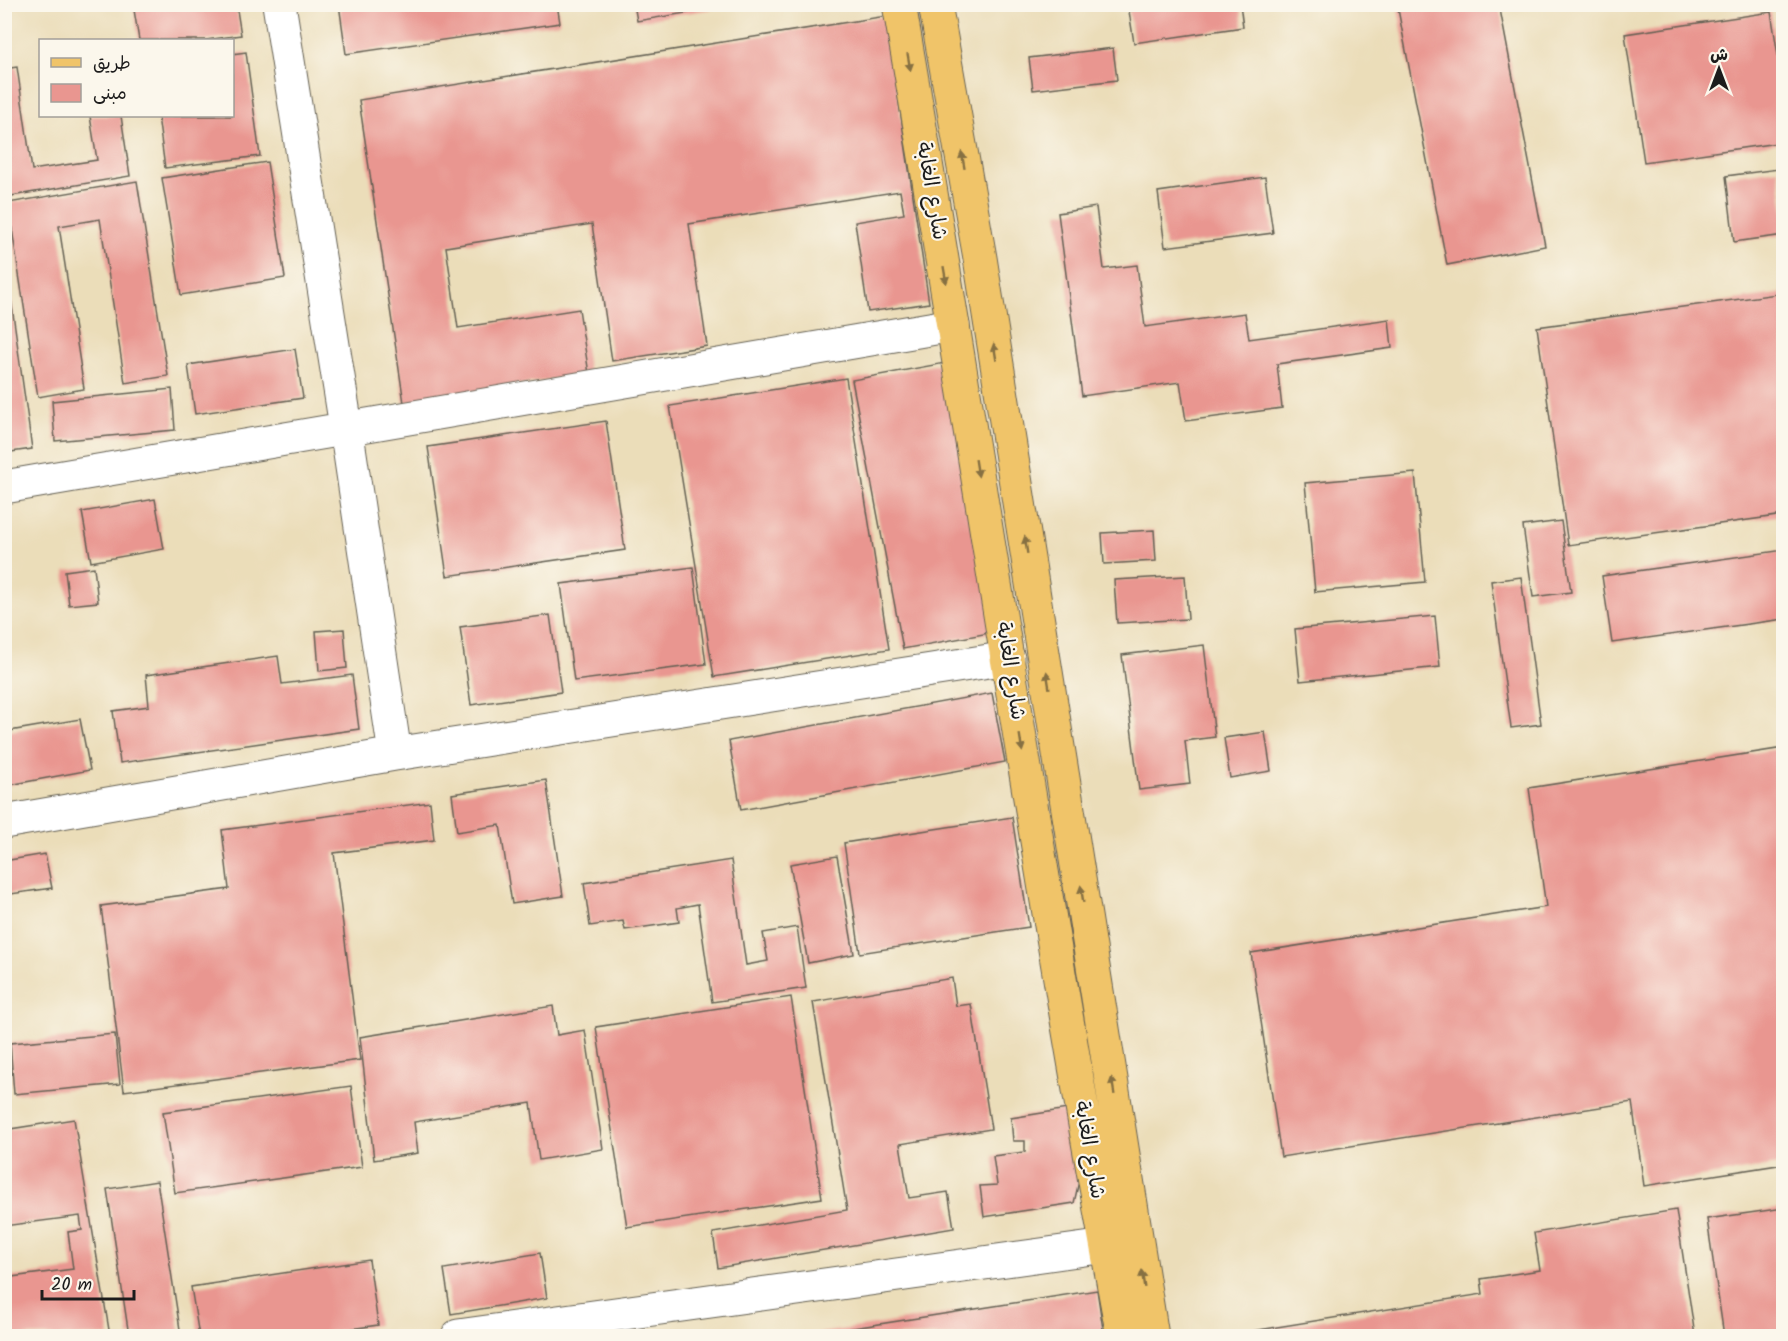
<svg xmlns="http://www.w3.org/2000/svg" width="1788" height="1341" font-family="Kalam,'Playpen Sans Arabic',sans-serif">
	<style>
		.building { fill: #e99690 }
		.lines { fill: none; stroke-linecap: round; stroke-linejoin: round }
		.minor-casing { stroke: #646053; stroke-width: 35 }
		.major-casing { stroke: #646053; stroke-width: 35 }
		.minor { stroke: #fff; stroke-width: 33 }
		.major { stroke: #f0c469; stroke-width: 33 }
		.oneway { fill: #867042 }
		.labels { text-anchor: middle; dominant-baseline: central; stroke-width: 4.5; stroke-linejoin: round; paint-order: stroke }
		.street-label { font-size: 21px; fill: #1c1c1c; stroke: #fbf7ec }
	</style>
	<rect width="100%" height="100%" fill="#fbf7ec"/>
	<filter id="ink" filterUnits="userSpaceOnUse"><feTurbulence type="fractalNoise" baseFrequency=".0167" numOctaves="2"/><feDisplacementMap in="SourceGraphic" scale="12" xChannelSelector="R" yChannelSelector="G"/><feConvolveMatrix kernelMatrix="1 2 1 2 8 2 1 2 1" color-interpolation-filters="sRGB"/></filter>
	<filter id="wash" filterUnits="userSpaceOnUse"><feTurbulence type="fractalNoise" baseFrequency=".008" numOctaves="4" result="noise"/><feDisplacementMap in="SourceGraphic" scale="24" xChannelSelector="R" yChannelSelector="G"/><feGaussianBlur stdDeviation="1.35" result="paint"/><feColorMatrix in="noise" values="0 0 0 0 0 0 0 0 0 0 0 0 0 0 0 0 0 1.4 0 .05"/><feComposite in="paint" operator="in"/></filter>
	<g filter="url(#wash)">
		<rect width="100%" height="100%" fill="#ebddb9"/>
		<g id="blocks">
			<path class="building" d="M133,4h103l5,31 -35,5h-67z
				M339,4h218l3,19 -214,31z
				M634,4h94l1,2 -92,15z
				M1172,4h68l3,23 -109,16 -5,-32z
				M1397,4h102l46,242 -98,19z
				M1771,12l13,81v49l-140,20 -19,-128z
				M886,16l43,287 -61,9 -13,-90 49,-8 -4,-23 -211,33 18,122 -95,15 -20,-137 -146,23 12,81 121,-19 10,65 -185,29 -45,-303z
				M1113,48l4,32 -84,10 -4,-32z
				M246,52l14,104 -95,12 -7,-52h74v-62z
				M17,67l15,103 65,-10 -7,-44h31l9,60 -125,21 -1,-128z
				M267,162l18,116 -104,17 -19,-117z
				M1778,169l6,40v26l-50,7 -8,-66z
				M1265,177l8,56 -108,14 -7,-55z
				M137,181l31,195 -43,7 -25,-164 -41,7 25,163 -46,8 -30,-194z
				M1096,207l8,62 33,-4 8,62 100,-14 4,26 140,-20 3,29 -115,16 5,44 -96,13 -6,-39 -98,14 -24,-183z
				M4,249l28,200 -28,4z
				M1784,293v222l-216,30 -31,-218z
				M295,349l8,49 -108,16 -7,-49z
				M950,362l50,269 -97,18 -51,-269z
				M846,378l43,271 -175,28 -44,-271z
				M172,389l3,41 -120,11 -3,-40z
				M606,421l19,129 -178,26 -19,-129z
				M1415,473l10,109 -110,10 -10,-109z
				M155,499l9,50 -73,13 -9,-50z
				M1561,521l10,71 -38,5 -10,-71z
				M1154,530l2,31 -52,3 -2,-31z
				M1784,550v69l-172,24 -10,-67z
				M94,567l4,35 -29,3 -4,-34z
				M693,567l13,97 -132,17 -13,-97z
				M1185,576l3,43 -71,4 -3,-43z
				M1521,577l20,147 -30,4 -20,-147z
				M550,615l11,77 -90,13 -11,-78z
				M1435,616l5,51 -140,14 -5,-52z
				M344,629l3,39 -28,3 -3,-40z
				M1204,645l11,92 -30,4 5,43 -51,6 -17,-135z
				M278,656l4,28 70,-9 7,54 -239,34 -7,-52 36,-5 -3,-31z
				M992,693l13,69 -264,48 -12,-69z
				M80,719l10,51 -86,16v-54z
				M1265,732l6,39 -41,7 -6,-40z
				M1784,748v416l-140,22 -12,-84 -351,55 -30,-204 295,-46 -17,-119z
				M546,780l17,116 -51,8 -12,-79 -43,7 -5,-38z
				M430,802l4,38 -100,13 26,207 -236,31 -23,-185 128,-17 -7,-59z
				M1012,817l17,110 -169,26 -16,-110z
				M45,854l7,34 -48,7v-34z
				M837,856l17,98 -46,9 -18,-99z
				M731,860l15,105 22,-4 -5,-28 34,-6 9,61 -94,14 -14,-98 -21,4 2,14 -54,8 -2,-9 -33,5 -6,-43z
				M952,978l4,28 15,-2 20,125 -91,15 9,54 39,-6 6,36 -236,40 -5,-35 134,-23 -34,-208z
				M791,997l31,201 -195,29 -31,-200z
				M553,1006l4,29 28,-5 18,119 -64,11 -8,-57 -117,19 4,31 -44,7 -14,-123z
				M115,1034l5,50 -106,10 -4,-51z
				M351,1086l11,81 -187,26 -12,-81z
				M1067,1109l12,72 -5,22 -90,14 -4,-31 17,-1 -4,-29 32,-4v-11h-12l-2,-23z
				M74,1119l36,217h-106v-58l69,-9 -5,-37 14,-2 -2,-14 -76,10v-96z
				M157,1181l24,155h-52l-22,-147z
				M1784,1208v128h-60l-17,-117z
				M1676,1210l19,126h-461v-2l249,-40 -2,-15 59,-9 -6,-37z
				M540,1253l7,45 -96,16 -7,-45z
				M369,1260l9,65 -78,11h-101l-8,-49z
				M1097,1290l7,46h-295v-1z"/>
		</g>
	</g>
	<g filter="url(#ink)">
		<use href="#blocks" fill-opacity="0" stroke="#646053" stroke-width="1.5"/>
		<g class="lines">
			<g class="minor-casing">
				<path id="minor" d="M279,4l67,423 49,327
					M4,487l949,-162
					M4,822l391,-68 613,-96
					M458,1336l648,-90"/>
			</g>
			<g class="major-casing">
				<path id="major" d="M899,4c77,444 142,890 224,1332
					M935,4l45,254 172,1078"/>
			</g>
			<use href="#minor" class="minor"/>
			<use href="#major" class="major"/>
		</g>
		<defs><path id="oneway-solid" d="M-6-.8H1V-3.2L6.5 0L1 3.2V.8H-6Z" transform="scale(1.5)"/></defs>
		<g class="oneway">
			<use href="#oneway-solid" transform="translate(909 62) rotate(80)"/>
			<use href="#oneway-solid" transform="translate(963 160) rotate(-100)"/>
			<use href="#oneway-solid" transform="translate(945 275) rotate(80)"/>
			<use href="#oneway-solid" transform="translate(995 352) rotate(-99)"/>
			<use href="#oneway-solid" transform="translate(977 468) rotate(81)"/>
			<use href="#oneway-solid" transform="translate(1026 545) rotate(-99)"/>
			<use href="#oneway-solid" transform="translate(1048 680) rotate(-99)"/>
			<use href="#oneway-solid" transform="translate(1021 743) rotate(81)"/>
			<use href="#oneway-solid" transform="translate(1082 894) rotate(-99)"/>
			<use href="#oneway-solid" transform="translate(1113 1086) rotate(-99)"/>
			<use href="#oneway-solid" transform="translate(1143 1279) rotate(-99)"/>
		</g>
	</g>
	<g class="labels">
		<g class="street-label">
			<text transform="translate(931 191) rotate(80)">شارع الغابة</text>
			<text transform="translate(1010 671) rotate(81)">شارع الغابة</text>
			<text transform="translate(1089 1150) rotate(80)">شارع الغابة</text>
		</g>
	</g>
	<rect width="1788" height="1341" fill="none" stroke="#fbf7ec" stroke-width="24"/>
	<rect x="39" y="39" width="195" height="78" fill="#fbf7ec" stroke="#a29f99" stroke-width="1.5"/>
	<rect x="51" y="58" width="30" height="9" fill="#f0c469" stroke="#a29f99" stroke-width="1.5"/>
	<text x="93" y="69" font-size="18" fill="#1c1c1c">طريق</text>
	<rect x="51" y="84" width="30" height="18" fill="#e99690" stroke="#a29f99" stroke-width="1.5"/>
	<text x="93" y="99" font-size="18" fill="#1c1c1c">مبنى</text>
	<g transform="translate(1719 69)" stroke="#fbf7ec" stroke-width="4.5" paint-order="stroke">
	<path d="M0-4.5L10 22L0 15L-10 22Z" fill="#1c1c1c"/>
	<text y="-9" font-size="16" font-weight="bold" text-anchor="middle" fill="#1c1c1c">ش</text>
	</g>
	<path d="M42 1290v9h92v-9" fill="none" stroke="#1c1c1c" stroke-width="3"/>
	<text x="51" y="1290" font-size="18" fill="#1c1c1c" stroke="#fbf7ec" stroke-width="4.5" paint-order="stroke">20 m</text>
</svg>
